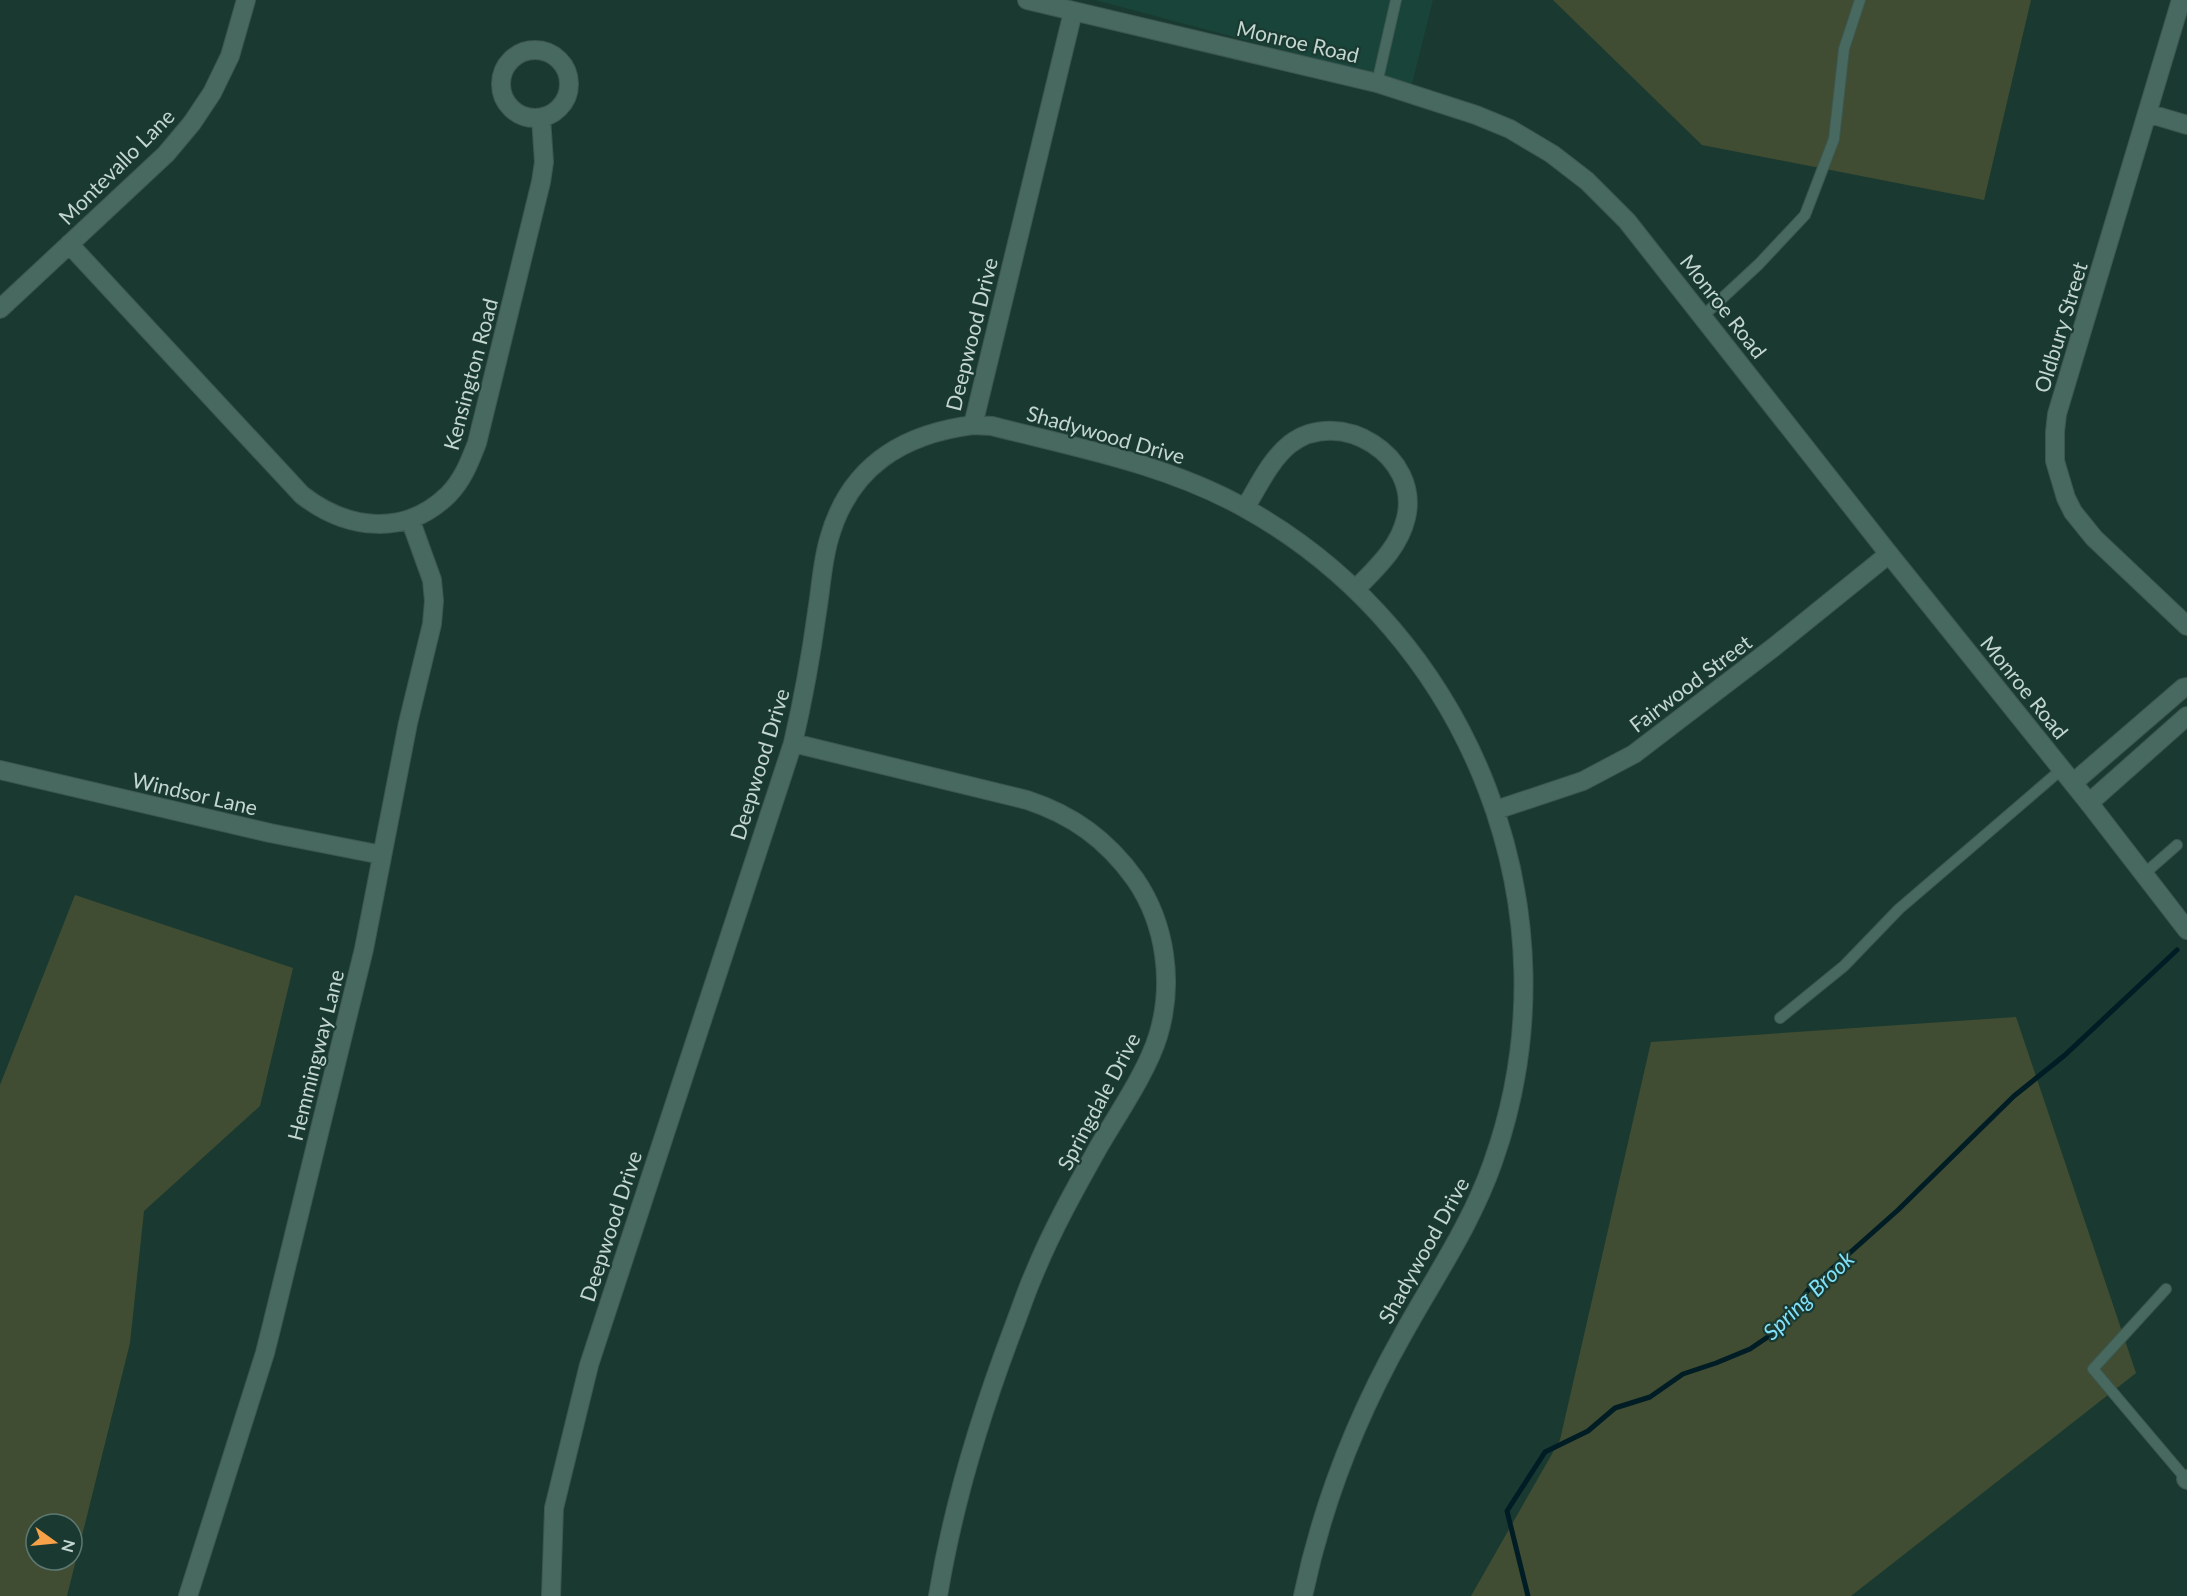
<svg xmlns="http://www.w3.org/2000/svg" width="2187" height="1596" font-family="Lato,sans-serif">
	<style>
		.built { fill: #194439 }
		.green { fill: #404d33; fill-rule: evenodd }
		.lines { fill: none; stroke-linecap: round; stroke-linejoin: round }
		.stream { stroke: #001c24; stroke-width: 5 }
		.lane-casing { stroke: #3c5750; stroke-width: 12 }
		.street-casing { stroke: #3c5750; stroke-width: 20 }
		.secondary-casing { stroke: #3c5750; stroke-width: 20 }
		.lane { stroke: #48695f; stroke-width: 10 }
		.street { stroke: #48695f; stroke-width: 18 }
		.secondary { stroke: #48695f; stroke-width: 18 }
		.labels { text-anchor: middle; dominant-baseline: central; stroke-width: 4.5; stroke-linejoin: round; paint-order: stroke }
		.street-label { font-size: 21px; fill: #c4d6d0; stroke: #1a3a31 }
		.water-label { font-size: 22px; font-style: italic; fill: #81e1fb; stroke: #1a3a31 }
	</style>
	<rect width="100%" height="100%" fill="#1a3a31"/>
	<path class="built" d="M1095,0h338l-21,84z"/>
	<path class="green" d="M1553,0h478l-47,200 -282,-55z
		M75,895l218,73 -33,138 -116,105 -14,132 -63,253h-67v-511zM36,1524h36v36h-36z
		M2016,1017l120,356 -285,223h-380l89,-156 91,-398z"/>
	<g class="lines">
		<path class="stream" d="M1528,1596l-21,-85 38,-59 43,-21 27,-23 35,-11 33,-23 33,-11 34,-14 31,-21 27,-38 90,-80 116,-114 51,-41 112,-105"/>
		<g class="lane-casing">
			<path id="lane" d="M1377,83l19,-83
				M1703,316l56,-52 46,-49 29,-76 10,-90 16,-49
				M2144,874l33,-29
				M1780,1018l64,-52 55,-57 163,-140
				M2166,1289l-73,80 93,110"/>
		</g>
		<g class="street-casing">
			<path id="street" d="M2181,0l-124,414 -2,18v29l11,37 7,14 21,26 93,88
				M501 84a34 34 0 1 1 68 0a34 34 0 1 1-68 0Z
				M2147,113l40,12
				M69,244l233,251c45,35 103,42 146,0 15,-15 22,-34 29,-52l64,-261 3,-20 -3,-44
				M0,309l166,-155 26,-31 20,-30 18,-37 16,-56
				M973,425l19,1c86,22 173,38 251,81 230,127 338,407 250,655 -22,63 -59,116 -91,174 -45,80 -80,169 -99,260
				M1245,508c13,-21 25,-48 45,-64 50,-38 131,12 116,74 -7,30 -30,50 -50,71
				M793,743l234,57c46,15 80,40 108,79 31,45 39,105 23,157 -11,36 -41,79 -60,112 -23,41 -46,82 -64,126 -8,18 -14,37 -21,55 -33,87 -60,175 -75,267
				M0,770l270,63 112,22
				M2073,783l110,-95 4,-1
				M2089,803l98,-87
				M1496,810l87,-29 51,-27 140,-107 115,-93
				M2186,1479l1,1
				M188,1596l77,-243 8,-32 91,-372 44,-226 24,-99 2,-23 -2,-21 -22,-61
				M551,1596l3,-88 35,-143 204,-622c10,-43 18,-87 24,-131 4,-24 5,-49 12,-73 20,-72 73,-105 144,-114l100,-413"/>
		</g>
		<g class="secondary-casing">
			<path id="secondary" d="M1027,0l350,83 99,32 34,14 42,25 35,27 40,40 262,333 200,249 98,127"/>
		</g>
		<use href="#lane" class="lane"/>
		<use href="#street" class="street"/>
		<use href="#secondary" class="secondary"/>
	</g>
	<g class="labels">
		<g class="street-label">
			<text transform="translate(1298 41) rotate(13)">Monroe Road</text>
			<text transform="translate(116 166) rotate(-45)">Montevallo Lane</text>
			<text transform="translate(1724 306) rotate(52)">Monroe Road</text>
			<text transform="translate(2060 327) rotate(-73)">Oldbury Street</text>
			<text transform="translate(971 334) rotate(-76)">Deepwood Drive</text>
			<text transform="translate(470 374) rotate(-75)">Kensington Road</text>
			<text transform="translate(1106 434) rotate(16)">Shadywood Drive</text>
			<text transform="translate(1690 683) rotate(-37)">Fairwood Street</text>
			<text transform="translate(2025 687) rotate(51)">Monroe Road</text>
			<text transform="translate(759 764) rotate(-73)">Deepwood Drive</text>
			<text transform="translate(195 793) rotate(13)">Windsor Lane</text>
			<text transform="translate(315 1055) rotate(-76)">Hemmingway Lane</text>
			<text transform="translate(1098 1101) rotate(-62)">Springdale Drive</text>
			<text transform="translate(610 1226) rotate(-72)">Deepwood Drive</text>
			<text transform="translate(1423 1250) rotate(-61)">Shadywood Drive</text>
		</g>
		<g class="water-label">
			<text transform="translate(1808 1295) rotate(-44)">Spring Brook</text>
		</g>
	</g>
	<g transform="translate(54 1542) rotate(105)"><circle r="28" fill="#1a3a31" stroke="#5e7871" stroke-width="1.5"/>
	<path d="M0-4.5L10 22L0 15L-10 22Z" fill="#f7a248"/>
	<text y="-9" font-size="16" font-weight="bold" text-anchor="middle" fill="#c4d6d0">N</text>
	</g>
</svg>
